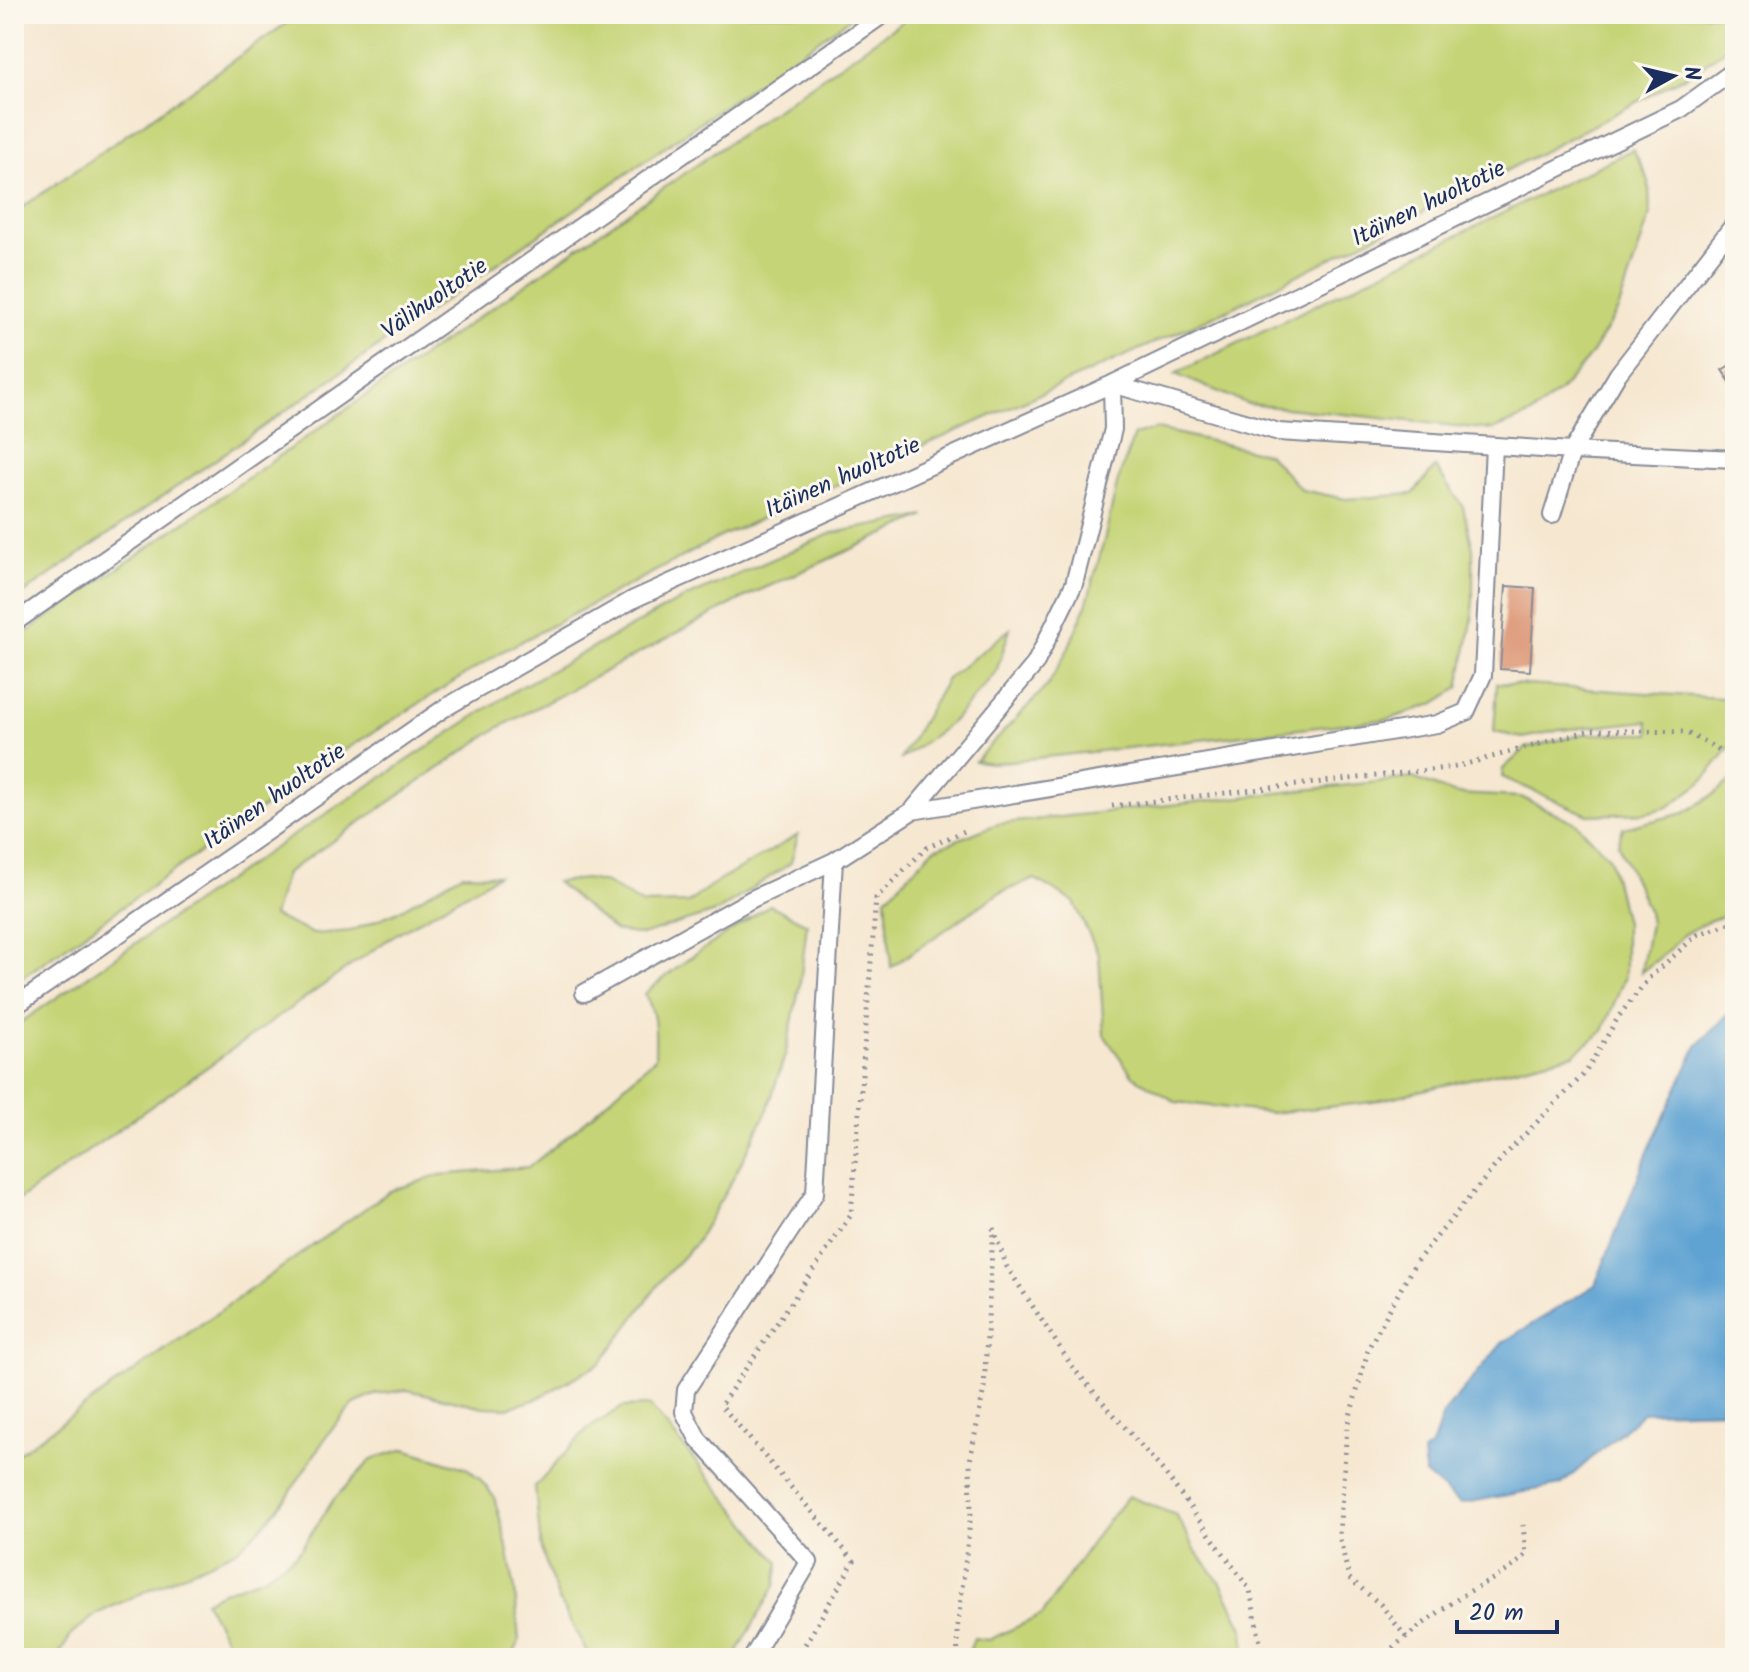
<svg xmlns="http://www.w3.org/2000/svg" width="1749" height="1672" font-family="Kalam,sans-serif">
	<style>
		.green { fill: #c5d476; stroke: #70826a; stroke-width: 2 }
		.water { fill: #5fa3d3; stroke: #3d6998; stroke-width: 2 }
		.building { fill: #db9371 }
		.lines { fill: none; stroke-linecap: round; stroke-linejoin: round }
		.service-casing { stroke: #888b97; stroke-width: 20 }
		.path { stroke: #888b97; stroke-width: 5; stroke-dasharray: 2 6; stroke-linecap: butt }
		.service { stroke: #fff; stroke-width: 16 }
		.labels { text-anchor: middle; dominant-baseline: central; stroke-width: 6; stroke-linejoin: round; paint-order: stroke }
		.street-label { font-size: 24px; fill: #1b2f5e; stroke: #fbf7ec }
	</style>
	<rect width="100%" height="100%" fill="#fbf7ec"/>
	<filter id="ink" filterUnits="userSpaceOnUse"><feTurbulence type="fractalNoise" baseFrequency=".0125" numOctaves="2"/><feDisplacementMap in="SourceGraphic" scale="16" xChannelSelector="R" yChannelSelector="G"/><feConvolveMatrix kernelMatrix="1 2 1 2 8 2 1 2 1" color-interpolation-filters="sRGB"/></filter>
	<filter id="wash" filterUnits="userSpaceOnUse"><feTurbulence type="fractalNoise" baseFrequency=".006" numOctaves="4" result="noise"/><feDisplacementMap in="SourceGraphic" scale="32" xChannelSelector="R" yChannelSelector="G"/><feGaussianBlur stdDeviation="1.8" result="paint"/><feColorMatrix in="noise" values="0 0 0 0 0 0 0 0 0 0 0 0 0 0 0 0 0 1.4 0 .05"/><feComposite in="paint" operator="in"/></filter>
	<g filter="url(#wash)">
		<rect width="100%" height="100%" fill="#f6e7d0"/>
		<path class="green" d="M300,14h556l-842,586v-387z
			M913,14h822v27l-39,30 -173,91 -291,146 -510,228 -219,115 -158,99 -331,233v-342z
			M1633,149l16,32 1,34 -32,95 -28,46 -29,34 -29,24 -39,16 -245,-26 -73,-30z
			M1157,429l111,25 34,36 44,9 67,-5 22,-27 28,40 10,42v67l-14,72 -26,16 -43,15 -398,44 -17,-2 73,-76 19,-34 19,-45 19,-69 12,-53 17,-49z
			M925,516l-178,80 -249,132 -212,145 -13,43 40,18 38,-3 45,-19 66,-38 36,1 -105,61 -379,267v-176l254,-175 247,-162 163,-89 154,-68z
			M1010,629l-14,43 -44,50 -52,38 47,-81z
			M1497,683l238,16v48l-6,1 -27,34 -34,25 -23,6 -57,2 -86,-38 1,-8 23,-21 57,-14h67l-2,-13 -88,9 -37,8 -29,-6z
			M1735,777v136l-24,7 -27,14 -17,18 -26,20 9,-49 -3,-15 -29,-64 5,-16 61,-15 29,-18z
			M1413,778l43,16 65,3 55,26 34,35 15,65v53l-22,55 -29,23 -201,48 -102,11 -95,-11 -43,-26 -29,-41 -5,-79 -25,-54 -39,-23 -36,14 -108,74 -5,-69 48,-49 63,-25z
			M798,835l-7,28 -73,48 -76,24 -27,-4 -59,-49 30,-3 20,4 36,21 46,-1 22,-17z
			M770,905l37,19 -7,60 -14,68 -19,59 -34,68 -38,65 -30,32 -64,87 -67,37 -27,8 -23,-1 -77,-17 -30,4 -23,10 -24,27 -43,66 -28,33 -22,20 -139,63 -26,21 -15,24h-43v-202l376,-265 50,-16 89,-8 47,-38 79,-71c0,-24 3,-43 -11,-64l43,-34z
			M650,1406l129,156 -4,24 -41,72h-144l-32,-60 -17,-49 -6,-62 52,-58 36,-22z
			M405,1449l63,20 12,10 14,18 11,40 10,53 4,52 -7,16h-276l-31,-57 13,-7 45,-17 34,-23 37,-55 38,-40z
			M1128,1496l48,19 20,36 26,34 22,45 2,28h-276l-1,-6 5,-14 15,2 53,-25 56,-82z"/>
		<path class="water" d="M1735,1007v403l-91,2 -83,73 -101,19 -35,-30 -2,-22 9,-6 11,-32 60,-72 92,-57 54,-136 48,-103z"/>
		<g id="blocks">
			<path class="building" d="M1735,362v27l-13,-19z
				M1506,586l29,2 -5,83 -30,-2z"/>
		</g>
	</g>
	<g filter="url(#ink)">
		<use href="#blocks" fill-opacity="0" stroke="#888b97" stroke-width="2"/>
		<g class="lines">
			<g class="service-casing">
				<path id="service" d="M1552,515l20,-64 46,-77 117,-151
					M14,623l870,-609
					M912,811l123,-147 39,-80 39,-155 -1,-45 167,48 293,19 163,8
					M584,993l168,-94 82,-38 78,-50 525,-87 29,-12 17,-37 11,-229
					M14,1007l429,-298 191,-110 478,-215 569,-275 54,-39
					M752,1658l57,-96 -111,-123 -14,-27 2,-22 129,-197 19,-332"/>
			</g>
			<path class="path" d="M1112,806l343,-39 136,-37 94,2 50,26
				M993,1228l14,39 66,101 92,105 85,117 13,68
				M1406,1637l-25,-32 -32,-27 -10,-43 8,-108 22,-80 46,-84 86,-104 84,-86 34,-57 30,-38 48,-43 38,-14
				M797,1658l57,-97 -133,-156 130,-190 25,-317 50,-50 43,-19
				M958,1658l-1,-27 14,-118 -1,-52 14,-73 9,-155
				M1380,1658c28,-23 57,-46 87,-65 23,-14 39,-18 59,-38l-3,-30"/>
			<use href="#service" class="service"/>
		</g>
	</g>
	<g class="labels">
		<g class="street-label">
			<text transform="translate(1429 204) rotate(-26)">Itäinen huoltotie</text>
			<text transform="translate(435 299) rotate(-35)">Välihuoltotie</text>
			<text transform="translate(843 478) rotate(-24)">Itäinen huoltotie</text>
			<text transform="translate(275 797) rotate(-35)">Itäinen huoltotie</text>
		</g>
	</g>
	<rect width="1749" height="1672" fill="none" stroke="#fbf7ec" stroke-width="48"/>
	<g transform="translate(1673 76) rotate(82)" stroke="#fbf7ec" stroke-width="6" paint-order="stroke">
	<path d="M0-6L14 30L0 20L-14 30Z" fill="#1b2f5e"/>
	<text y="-12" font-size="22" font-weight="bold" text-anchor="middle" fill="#1b2f5e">N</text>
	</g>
	<path d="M1457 1620v12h100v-12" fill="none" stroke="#1b2f5e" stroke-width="4"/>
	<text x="1469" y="1620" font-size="24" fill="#1b2f5e" stroke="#fbf7ec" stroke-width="6" paint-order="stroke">20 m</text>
</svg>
